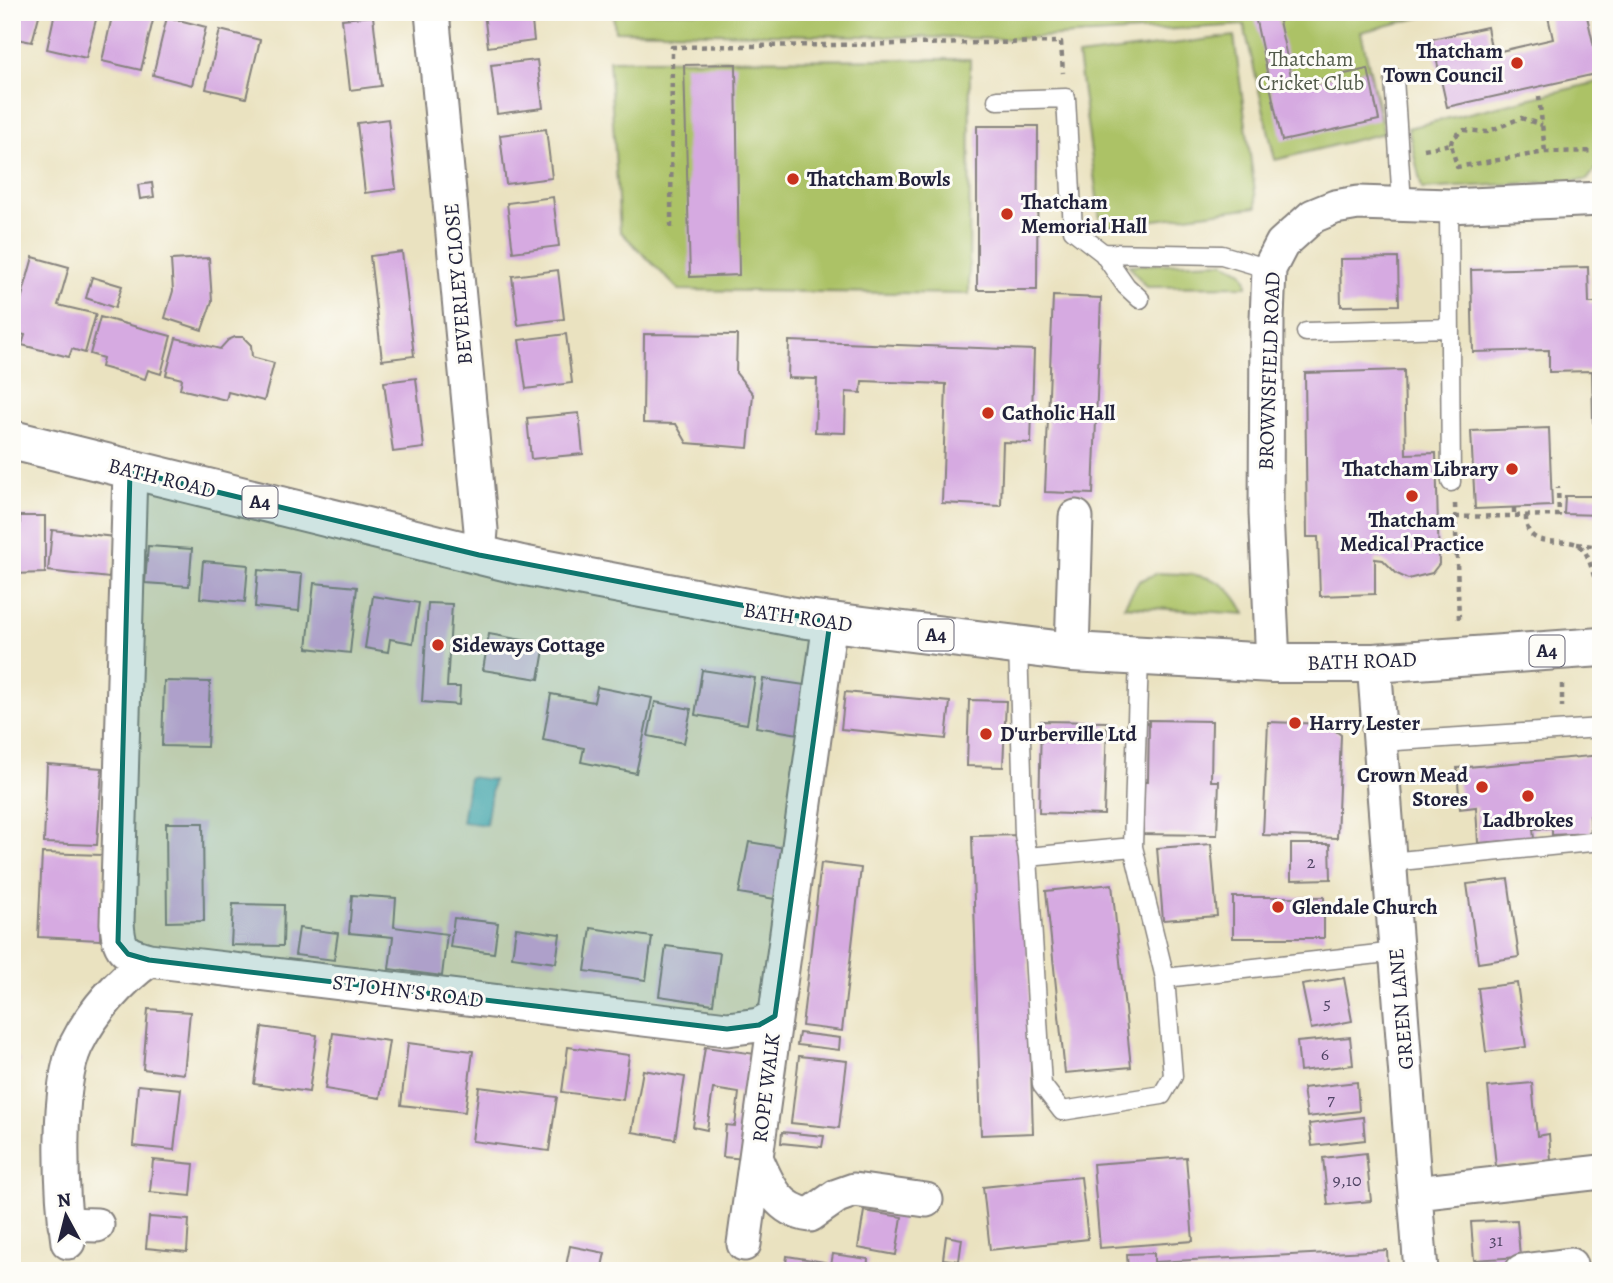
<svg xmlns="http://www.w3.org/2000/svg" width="1613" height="1283" font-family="Alegreya,serif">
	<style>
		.green { fill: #acc266; stroke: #677250; stroke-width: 2 }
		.water { fill: #3faebc; stroke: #30687c; stroke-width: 2 }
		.building { fill: #d6aae1 }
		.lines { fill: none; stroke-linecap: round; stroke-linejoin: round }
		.service-casing { stroke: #86827e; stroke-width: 21 }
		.minor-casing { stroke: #86827e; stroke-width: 37 }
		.primary-casing { stroke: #86827e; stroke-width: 42 }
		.path { stroke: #86827e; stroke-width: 4.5; stroke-dasharray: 5 5; stroke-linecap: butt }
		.service { stroke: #fff; stroke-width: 18 }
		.minor { stroke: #fff; stroke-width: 33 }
		.primary { stroke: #fff; stroke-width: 38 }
		.marked { fill: #0f766e; fill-opacity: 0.2; stroke: #0f766e; stroke-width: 5; stroke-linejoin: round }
		.poi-dot { fill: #c8321e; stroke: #fdfcf7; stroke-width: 2.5 }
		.labels { text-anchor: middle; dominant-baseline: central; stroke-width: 6; stroke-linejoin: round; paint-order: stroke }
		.number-label { font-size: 18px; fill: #4f4464 }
		.shield { fill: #fdfcf7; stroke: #646373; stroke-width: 2 }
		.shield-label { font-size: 19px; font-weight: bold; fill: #22223b }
		.poi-label { font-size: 21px; font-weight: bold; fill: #22223b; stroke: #fdfcf7; text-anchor: start }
		.park-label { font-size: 21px; fill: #525a4a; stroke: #fdfcf7 }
		.street-label { font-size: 21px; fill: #22223b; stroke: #fdfcf7 }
	</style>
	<rect width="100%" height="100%" fill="#fdfcf7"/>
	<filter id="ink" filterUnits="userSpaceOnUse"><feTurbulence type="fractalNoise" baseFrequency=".0143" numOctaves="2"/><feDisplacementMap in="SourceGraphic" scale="14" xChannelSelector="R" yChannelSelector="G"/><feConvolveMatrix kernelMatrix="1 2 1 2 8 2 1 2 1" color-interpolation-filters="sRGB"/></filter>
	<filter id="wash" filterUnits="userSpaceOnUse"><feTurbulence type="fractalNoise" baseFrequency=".00686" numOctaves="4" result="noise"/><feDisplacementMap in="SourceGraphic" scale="28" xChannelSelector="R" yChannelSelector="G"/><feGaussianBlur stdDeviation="1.57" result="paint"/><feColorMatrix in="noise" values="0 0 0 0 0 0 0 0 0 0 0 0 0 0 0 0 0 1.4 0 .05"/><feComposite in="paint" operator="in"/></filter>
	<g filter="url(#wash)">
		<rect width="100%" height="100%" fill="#eae2c0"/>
		<path class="green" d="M613,12h829l-81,20 23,101 -109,27 -31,-135 -236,14 -393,-8z
			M1234,36l23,171 -156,20 -23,-171z
			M970,59l-1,235 -290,-4 -59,-59 -11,-171z
			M1601,81v81l-14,18 -165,9 -14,-61z
			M1223,262c12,5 25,9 24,24l-101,1 -17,-22z
			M1158,573c41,2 68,-1 87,41l-121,-8 15,-25z"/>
		<path class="water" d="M469,777l24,3 -7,45 -24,-3z"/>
		<g id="blocks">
			<path class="building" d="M12,12h28l-8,30 -20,-4z
				M55,12h43l-12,46 -39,-9z
				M113,12h42l-14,58 -39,-9z
				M484,12h47l3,29 -46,6z
				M1254,12h23l16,73 75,-16 11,51 -97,21z
				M1547,12h39l14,61 -153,34 -15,-68 55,-12 5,26 61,-14z
				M373,16l8,70 -31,4 -8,-71z
				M167,17l39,10 -14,58 -39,-10z
				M220,30l40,10 -14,58 -40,-9z
				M537,60l6,48 -46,6 -6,-49z
				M736,64l3,211 -49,2 -6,-212z
				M388,119l8,70 -31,4 -8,-70z
				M977,126h61l-1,164h-60z
				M546,129l6,49 -46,6 -6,-49z
				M152,183l2,14 -14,2 -2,-14z
				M553,197l6,49 -46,6 -6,-49z
				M402,252l12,104 -32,4 -12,-104z
				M12,256l8,2 -7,23h-1z
				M33,257l36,10 -11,38 38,9 -11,39 -13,-4 -3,8 -47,-12 3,-10 -13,-3z
				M209,258l3,43 -10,29 -37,-12 8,-27 -2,-31z
				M1398,258l1,47 -58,1 -1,-47z
				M1588,267l1,36h12v118l-8,1 -1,-51 -43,1v-22l-76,2 -2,-82z
				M558,270l6,49 -46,6 -6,-49z
				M92,277l30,9 -7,22 -29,-10z
				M1053,296l48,2 -8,196 -48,-2z
				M100,317l71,19 -10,38 -13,-4 -3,9 -44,-12 2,-9 -13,-4z
				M566,334l6,49 -46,6 -7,-49z
				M644,334l93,1 -1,38 17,21 -5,54 -61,-5 -11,-19 -33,-1z
				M235,337h8l8,8 1,12 22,6 -10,38 -36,-9 -2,8 -46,-11 2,-10 -16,-4 10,-37 44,11 8,-9z
				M789,341l245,9 -3,93 -28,-1 -2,64 -59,-3 4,-119 -84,-3 -1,12 -15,-1 -1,41 -30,-1 2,-53 -29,-1z
				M1404,370l2,84 30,-1 3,111 -7,9 -24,6 -11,-5 -14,-14 -8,-1v35l-55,2 -2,-59h-11l-2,-164z
				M416,378l8,70 -31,4 -9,-70z
				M579,413l4,41 -52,5 -4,-41z
				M1549,428l3,78 -77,3 -4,-78z
				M1565,496h36v19l-37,-1z
				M20,516h25v57l-33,1v-47h8z
				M52,530l62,7 -5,41 -61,-7z
				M148,546l44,3 -3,37 -44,-3z
				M203,561l45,4 -3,37 -45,-4z
				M258,570l44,4 -3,37 -44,-4z
				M314,583l43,4 -7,66 -43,-5z
				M373,596l46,7 -6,40 -23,-4 -2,13 -23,-4z
				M428,603l24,1 -5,83h13l-1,18 -37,-3z
				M489,634l56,10 -6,35 -56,-9z
				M702,670l53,8 -8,46 -52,-9z
				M763,679l49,7 -7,49 -49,-8z
				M164,681l46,1 -3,65 -45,-1z
				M597,687l55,11 -16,75 -55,-11 3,-14 -41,-8 8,-46 43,8z
				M845,692l105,10 -4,37 -105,-10z
				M969,700l37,1 -3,66 -36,-1z
				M655,702l36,7 -7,34 -36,-7z
				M1149,720l63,1 -1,60h8l-2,54 -77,-1 2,-52h6z
				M1041,721l66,1 -3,93 -65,-2z
				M1268,722l59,2 14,11 -4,103 -74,-3z
				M1601,755v60l-11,1 1,17 -39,2v-7l-19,1 1,10 -56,4 -2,-36 -16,2 -3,-41z
				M47,764l55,4 -5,77 -53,-2z
				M166,823h37l1,98 -37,1z
				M1024,835l9,298 -52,2 -9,-299z
				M749,842l36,6 -10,51 -36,-6z
				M1211,844l6,72 -54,4 -6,-72z
				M1291,844h39l1,35 -40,1z
				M42,853l60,2 -2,85 -62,-3z
				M821,863l40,5 -19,163 -40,-5z
				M1508,879l11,78 -41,6 -11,-79z
				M1112,884l19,183 -66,6 -19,-182z
				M352,895l44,3 -2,29 53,7 -5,42 -53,-7 4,-32 -44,-4z
				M1233,897h91v41h-91z
				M233,904l51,1 -1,41 -52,-1z
				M454,918l44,5 -4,30 -44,-6z
				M299,928l39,5 -4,27 -39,-5z
				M516,928l44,6 -4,29 -44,-6z
				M591,928l61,9 -6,43 -61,-9z
				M666,946l54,7 -7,51 -54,-8z
				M1344,978l8,43 -41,8 -9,-44z
				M1517,983l9,64 -40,5 -8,-64z
				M148,1009l42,3 -6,62 -41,-5z
				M262,1027l55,8 -8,57 -55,-8z
				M333,1033l56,8 -9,57 -55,-9z
				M799,1033l41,5 -1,12 -42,-5z
				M1350,1037l3,28 -53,6 -3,-29z
				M408,1043l65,8 -8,61 -64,-7z
				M568,1047l61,8 -6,45 -61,-8z
				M705,1047l58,8 -6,105 -34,-3 3,-32 9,1 4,-33 -26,-4 -6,41 -14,-3z
				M12,1053l8,8 -8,7z
				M799,1056l48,5 -8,67 -48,-5z
				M643,1070l42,7 -10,62 -43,-7z
				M1357,1082l2,29 -52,6 -4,-29z
				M1532,1083l5,53 12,-2 2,27 -55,5 -8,-79z
				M138,1085l43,4 -7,61 -41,-4z
				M479,1087l78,10 -8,54 -77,-10z
				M1363,1117l2,23 -53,6 -3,-22z
				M782,1132l42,4 -2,11 -41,-4z
				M1366,1153l5,48 -43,4 -5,-47z
				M1186,1157l7,84 -93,7 -7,-84z
				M153,1160l41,4 -3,32 -41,-4z
				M1081,1177l7,62 -98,11 -7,-63z
				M864,1211l38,6 -6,38 -38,-7z
				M149,1217l40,3 -2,32 -41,-4z
				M1517,1220l3,37 -46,3 -3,-38z
				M946,1236l16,3 -3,22 -16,-2z
				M570,1246l35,7 -4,18h-36z
				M1387,1250l1,21h-260l-1,-17 27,-1v9z
				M833,1254l35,5 -1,12h-37z
				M787,1256l38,6 -1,9h-39z
				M735,1266l16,2v3h-16z"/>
		</g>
	</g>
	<g filter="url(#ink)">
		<use href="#blocks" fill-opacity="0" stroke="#86827e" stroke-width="2"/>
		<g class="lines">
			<g class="service-casing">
				<path id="service" d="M1394,78l8,126
					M997,100l69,-2 7,132 30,23 119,2 47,14
					M1449,206l2,276
					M1103,253l23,33 14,13
					M1306,332l143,-4
					M1018,646l6,189 4,22 14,228 20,26 100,-16 11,-19 -8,-98 -32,-131 -105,10
					M1381,742l220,-14
					M1133,847l6,-190
					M1390,862l211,-21
					M1165,978l231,-26"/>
			</g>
			<g class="minor-casing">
				<path id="minor" d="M432,12l49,518 -2,25
					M130,471l-13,452c2,27 6,30 32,37l578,69 32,-4 16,-9
					M1072,652l4,-135
					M1273,663l-7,-150 1,-194 2,-50 13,-25 31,-28 22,-9 23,-4 91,3 152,-7
					M1374,663l47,608
					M757,1160c11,26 22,51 53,55l27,-19 17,-6 72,10
					M1416,1193l185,-21
					M65,1224l32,1
					M68,1242c-7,-48 -12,-154 8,-197 16,-33 44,-64 73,-85
					M744,1244l86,-622
					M1522,1271l48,-6 1,6"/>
			</g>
			<g class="primary-casing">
				<path id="primary" d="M12,440l509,125 278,53 273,34 201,11h101l227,-16"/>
			</g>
			<path class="path" d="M1539,96l6,56
				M1451,144l1,-6 12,-8 23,2 34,-14 21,7
				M1424,149l27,-5 6,23 88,-15 56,-1
				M671,228l1,-181 389,-5 2,31
				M1455,504l4,116
				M1514,508v8
				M1526,516c-1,35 33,21 51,28 14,6 15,36 24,49
				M1455,517l104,-2 -1,-28
				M1577,544l24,3
				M1562,684v23"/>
			<use href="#service" class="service"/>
			<use href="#minor" class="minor"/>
			<use href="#primary" class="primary"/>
		</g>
	</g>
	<path class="marked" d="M130,471l349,84 351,67 -55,394 -16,9 -32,4 -578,-69 -21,-6 -10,-12z"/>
	<g class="poi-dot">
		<circle cx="1517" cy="63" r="7"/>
		<circle cx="793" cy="179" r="7"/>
		<circle cx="1007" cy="214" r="7"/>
		<circle cx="988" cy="413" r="7"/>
		<circle cx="1512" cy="469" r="7"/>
		<circle cx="1412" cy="496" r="7"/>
		<circle cx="438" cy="645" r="7"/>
		<circle cx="1295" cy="723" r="7"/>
		<circle cx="986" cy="734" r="7"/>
		<circle cx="1482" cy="787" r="7"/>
		<circle cx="1528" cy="796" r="7"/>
		<circle cx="1278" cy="907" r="7"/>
	</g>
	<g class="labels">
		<g class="number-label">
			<text x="1311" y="862">2</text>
			<text x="1327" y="1003">5</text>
			<text x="1325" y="1054">6</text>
			<text x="1331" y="1099">7</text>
			<text x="1347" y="1180">9,10</text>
			<text x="1496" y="1240">31</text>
		</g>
		<g class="shield">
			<rect x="242.5" y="486.5" width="35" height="31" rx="5"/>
			<rect x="918.5" y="619.5" width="35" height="31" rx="5"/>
			<rect x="1529.5" y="635.5" width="35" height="31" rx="5"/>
		</g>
		<g class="shield-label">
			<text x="260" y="502">A4</text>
			<text x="936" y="635">A4</text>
			<text x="1547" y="651">A4</text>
		</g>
		<g class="poi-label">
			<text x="1503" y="51" text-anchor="end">Thatcham<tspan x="1503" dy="24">Town Council</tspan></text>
			<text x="807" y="179">Thatcham Bowls</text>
			<text x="1021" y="202">Thatcham<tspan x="1021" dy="24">Memorial Hall</tspan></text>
			<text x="1002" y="413">Catholic Hall</text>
			<text x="1498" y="469" text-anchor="end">Thatcham Library</text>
			<text x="1412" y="520" text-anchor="middle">Thatcham<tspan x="1412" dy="24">Medical Practice</tspan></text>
			<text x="452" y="645">Sideways Cottage</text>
			<text x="1309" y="723">Harry Lester</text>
			<text x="1000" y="734">D'urberville Ltd</text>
			<text x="1468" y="775" text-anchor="end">Crown Mead<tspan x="1468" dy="24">Stores</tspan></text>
			<text x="1528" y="820" text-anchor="middle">Ladbrokes</text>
			<text x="1292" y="907">Glendale Church</text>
		</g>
		<g class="park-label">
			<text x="1311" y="59">Thatcham<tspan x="1311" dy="24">Cricket Club</tspan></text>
		</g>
		<g class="street-label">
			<text transform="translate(458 284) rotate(-95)">BEVERLEY CLOSE</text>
			<text transform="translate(1269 371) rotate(-88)">BROWNSFIELD ROAD</text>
			<text transform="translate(162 478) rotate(14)">BATH ROAD</text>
			<text transform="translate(798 617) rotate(8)">BATH ROAD</text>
			<text transform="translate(1362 661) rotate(-2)">BATH ROAD</text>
			<text transform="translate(408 991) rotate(7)">ST JOHN'S ROAD</text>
			<text transform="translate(1401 1009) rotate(-95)">GREEN LANE</text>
			<text transform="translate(766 1088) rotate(-83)">ROPE WALK</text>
		</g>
	</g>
	<rect width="1613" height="1283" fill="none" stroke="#fdfcf7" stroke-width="42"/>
	<g transform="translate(66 1216) rotate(353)" stroke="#fdfcf7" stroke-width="5" paint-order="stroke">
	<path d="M0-5L12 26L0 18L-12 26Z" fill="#22223b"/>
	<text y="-10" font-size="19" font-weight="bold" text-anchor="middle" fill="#22223b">N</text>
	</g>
</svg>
